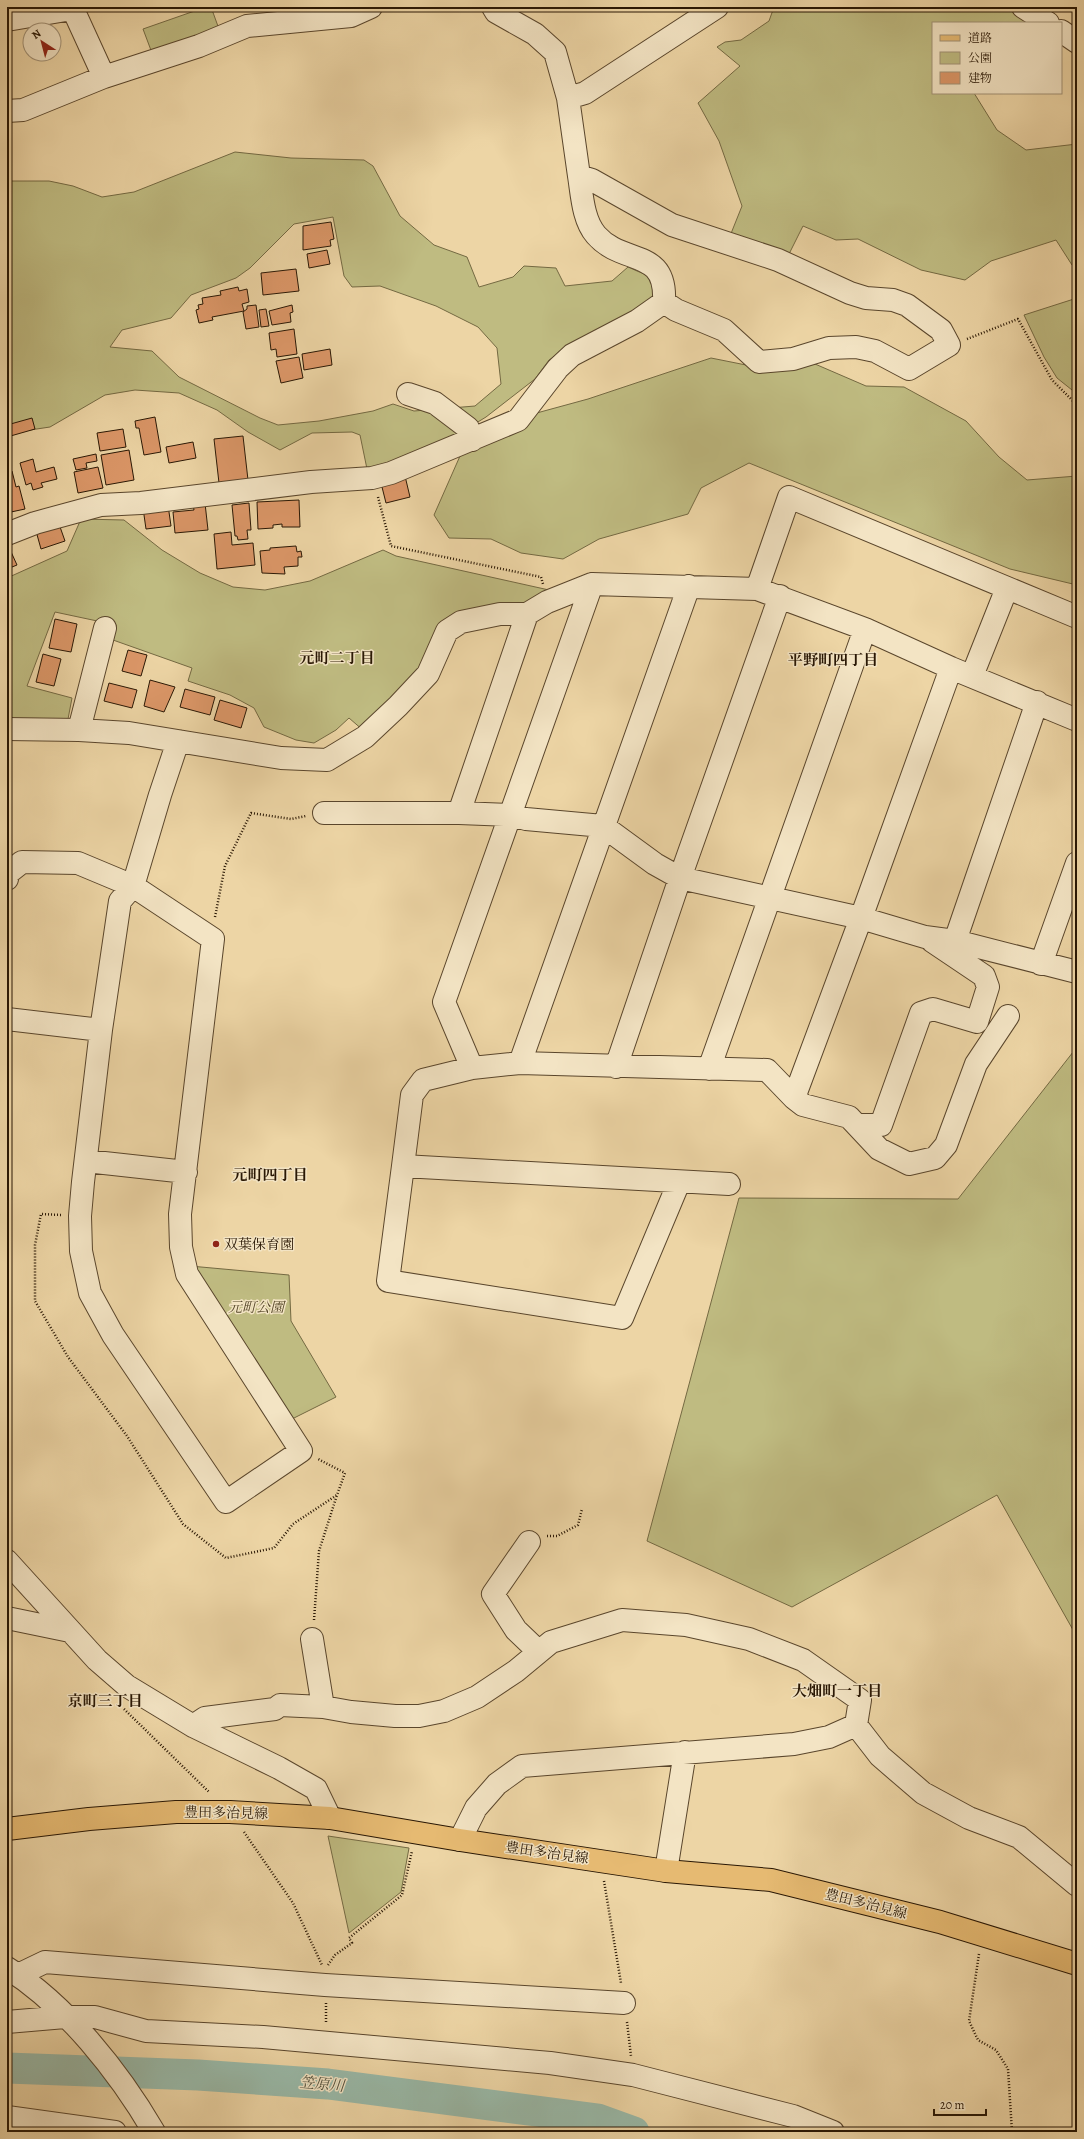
<svg xmlns="http://www.w3.org/2000/svg" width="1084" height="2139" font-family="Alegreya,'Noto Serif JP',serif">
	<style>
		.green { fill: #bfbb81; stroke: #746942; fill-rule: evenodd }
		.lines { fill: none; stroke-linecap: round; stroke-linejoin: round }
		.river { stroke: #99b9a8; stroke-width: 31 }
		.building { fill: #dc9768; stroke: #291704 }
		.minor-casing { stroke: #5a462c; stroke-width: 24 }
		.major-casing { stroke: #291704; stroke-width: 24 }
		.path { stroke: #291704; stroke-width: 2.5; stroke-dasharray: 1 2; stroke-linecap: butt }
		.minor { stroke: #f3e4c4; stroke-width: 22 }
		.major { stroke: #e6ba72; stroke-width: 22 }
		.poi-dot { fill: #8f2418; stroke: #f3e4c4; stroke-width: 1.5 }
		.labels { text-anchor: middle; dominant-baseline: central; stroke-width: 3; stroke-linejoin: round; paint-order: stroke }
		.poi-label { font-size: 14px; fill: #291704; stroke: #f3e4c4; text-anchor: start }
		.park-label { font-size: 14px; font-style: italic; fill: #56482a; stroke: #f3e4c4 }
		.street-label { font-size: 14px; fill: #291704; stroke: #f3e4c4 }
		.neighbourhood-label { font-size: 15px; font-weight: bold; fill: #291704; stroke: #f3e4c4 }
		.water-label { font-size: 15px; font-style: italic; fill: #50503d; stroke: #f3e4c4 }
	</style>
	<rect width="100%" height="100%" fill="#edd5a5"/>
	<filter id="stains"><feTurbulence type="fractalNoise" baseFrequency=".005" numOctaves="4"/><feColorMatrix values="0 0 0 0 .2 0 0 0 0 .09 0 0 0 0 .02 0 0 0 .5 -.17"/></filter>
	<radialGradient id="worn" r=".72"><stop offset=".6" stop-color="#630" stop-opacity="0"/><stop offset="1" stop-color="#630" stop-opacity=".3"/></radialGradient>
	<path class="green" d="M206,7h5l8,22 -67,24 -9,-24z
		M774,7h271l3,5 -9,11h-106v70h41l23,37 29,20 51,-6v124l-5,-3 -16,-25 -65,21 -26,19 -44,-10 -63,-31 -22,1 -33,-14 -17,34 -56,-24 12,-30 -23,-65 -21,-38 42,-37 -23,-19 8,-5 16,-2 28,-19z
		M235,152l56,6 73,2 9,6 27,50 34,29 33,12 12,30 34,-10 11,-11 32,2 9,18 47,-5 16,-14 25,11 4,14 -5,9 -74,40 -29,19 -14,19 -49,38 -18,11 -76,37 -25,4 -7,-34 -8,-3 -40,1 -32,17 -32,-18 -31,-22 -38,-17 -44,-3 -30,5 -55,32 -20,3 -23,-3v-246h42l24,5 29,11 32,-5zM333,217l11,59 8,11 28,-1 56,20 42,21 19,21 4,36 -26,22 -61,5 -21,-7 -20,7 -54,10 -41,4 -18,-7 -81,-41 -27,-26 -42,-4 12,-17 49,-12 20,-23 45,-17 14,-10 44,-44z
		M1077,298v96l-20,-16 -13,-21 -20,-42z
		M711,358l45,9 59,-3 51,22 38,1 62,34 33,36 28,23 50,-4v109l-67,-16 -261,-106 -48,25 -13,26 -89,25 -36,20 -42,-6 -30,-14 -42,-1 -15,-23 26,-59 73,-42 55,-15z
		M81,519l43,1 38,30 38,23 33,14 32,3 45,-9 73,-31 13,6 162,36 -27,12 -65,12 -43,56 -59,59 -15,-13 -13,12 -22,13 -18,-3 -32,-13 -10,-19 -24,-13 -42,-14 4,-13 -79,-28 3,-15 -61,-13 -28,74 45,12 -4,21h-61v-141l60,-27z
		M1077,1047v590l-80,-142 -205,112 -145,-66 92,-343 219,1z
		M190,1266l99,9 2,46 45,76 -48,24z
		M328,1836l81,12 -8,44 -52,41z"/>
	<g class="lines">
		<path class="river" d="M7,2068l191,7 130,9 270,35 36,13"/>
	</g>
	<path class="building" d="M331,222l3,17 -4,1 1,6 -28,4v-24z
		M327,250l3,14 -21,4 -2,-14z
		M296,269l3,22 -36,4 -2,-22z
		M238,287l1,4 8,-2 2,13 -7,2 2,7 -32,6 1,3 -14,3 -3,-13 3,-1 -1,-4 5,-1 -1,-6 19,-3 -1,-4z
		M256,305l3,22 -13,2 -3,-17 4,-3v-3z
		M292,305l1,7 -3,1 1,9 -19,3 -3,-14z
		M266,309l3,17 -8,1 -2,-17z
		M294,329l3,25 -20,3 -1,-8 -5,1 -2,-17z
		M330,349l2,16 -28,5 -2,-16z
		M299,357l4,21 -22,5 -5,-22z
		M155,417l6,35 -17,3 -5,-27h-3l-1,-7z
		M32,418l3,11 -28,8v-12z
		M123,429l3,18 -26,4 -3,-18z
		M243,436l5,44 -29,3 -5,-44z
		M193,442l3,16 -27,5 -3,-16z
		M129,450l5,30 -28,5 -5,-30z
		M96,454l1,7 -11,2 1,5 -11,2 -3,-11z
		M33,459l3,13 18,-5 3,12 -16,4 2,4 -10,3 -2,-7 -5,2 -6,-22z
		M98,467l5,21 -25,5 -4,-21z
		M12,471l4,16 3,-1 6,23 -14,3 -4,-17v-23z
		M405,476l5,21 -24,6 -5,-20z
		M299,500l1,27h-18v-3l-9,1v3l-15,1 -1,-27z
		M205,503l3,27 -33,3 -2,-21 21,-2 -1,-6z
		M249,503l2,27h-4l1,9 -10,1 -1,-4h-2l-3,-31z
		M168,505l3,21 -25,3 -3,-21z
		M59,524l6,17 -24,8 -5,-18z
		M231,532l1,13 21,-2 2,22 -38,4 -3,-35z
		M7,543l10,22 -10,4z
		M296,546l1,6 4,-1 1,6h-4v9l-14,1 1,7 -23,-1 -2,-22 10,-1v-2z
		M55,619l22,5 -6,28 -22,-4z
		M128,650l19,5 -6,21 -19,-5z
		M43,654l18,5 -7,27 -18,-4z
		M150,680l25,7 -11,25 -20,-6z
		M109,683l28,7 -5,18 -28,-7z
		M185,689l30,8 -5,18 -30,-8z
		M220,700l27,8 -6,20 -27,-8z"/>
	<g class="lines">
		<g class="minor-casing">
			<path id="minor" d="M72,7l32,70
				M1023,7l25,16
				M7,20l65,-11
				M1061,31l16,11
				M568,98l17,-5 132,-86
				M7,111l16,-1 81,-33 95,-31 48,-20 104,-10 20,-9
				M579,176c3,19 4,44 17,59 27,31 71,12 68,67
				M408,394l27,9 33,25 4,12
				M7,534l28,-11 66,-18 40,-2 170,-21 61,-4 19,-5 127,-53 40,-52 14,-13 65,-34 27,-19 12,8 48,20 35,32 34,-3 36,-11 27,-1 19,4 34,18 40,-24 -8,-15 -34,-25 -14,-5 -27,-2 -16,-5 -72,-33 -106,-35 -80,-45 -13,-4 -11,-78 -13,-46 -20,-18 -39,-22 -3,-5
				M757,589l32,-92 288,120
				M527,614l-68,199 52,2 15,4 77,7 52,38 25,14 181,40 64,19 30,4 122,31
				M972,676l35,-88
				M7,729l72,1 50,3 152,25 46,2 38,-23 33,-31 30,-32 19,-43 14,-9 39,-8h27l20,-12 45,-18 165,5 108,40 86,39 126,52
				M79,730l26,-102
				M324,813h135
				M7,879l1,-6 14,-11 56,1 55,23 80,53 -33,275 1,33 6,27 114,177 -75,51 -113,-167 -23,-42 -9,-42 -1,-35 3,-34 18,-152 19,-129 13,-15 27,-91 18,-54
				M955,941l82,-239
				M1041,964l36,-101
				M7,1019l94,11
				M520,1063l169,-477
				M616,1067l64,-189 100,-282
				M472,1068l-28,-66 148,-418
				M709,1069l156,-440
				M794,1098l67,-180 90,-250
				M858,1125h23l40,-112 12,-4 44,13 11,-35 -4,-11 -52,-35
				M86,1161l100,11
				M403,1166l9,-71 11,-15 49,-12 48,-5 247,7 27,28 9,7 46,12 30,32 30,15 26,-6 11,-13 30,-81 32,-48
				M679,1182l-57,136 -234,-37 15,-115 326,18
				M529,1542l-36,52 23,36 23,22
				M7,1561l90,99 30,26 66,40 86,42 37,21 14,29
				M7,1618l63,13
				M312,1639l11,68
				M193,1726l12,-8 70,-9 5,-4 43,2 28,5 44,4h24l25,-5 33,-14 39,-26 35,-29 71,-22 64,5 63,14 54,21 57,40 -4,25
				M460,1840l16,-32 21,-24 25,-18 272,-22 35,-7 27,-12 24,31 43,37 46,25 50,19 58,48
				M666,1871l19,-119
				M7,1968c59,37 112,104 147,164
				M18,1975l27,-13 280,23 299,18
				M7,2022l58,-5h30l51,14 117,6 287,26 83,12 160,41 40,16
				M7,2117l108,15"/>
		</g>
		<g class="major-casing">
			<path id="major" d="M7,1829l82,-10 87,-7h54l100,6 130,22 206,31 105,9 169,42 137,42"/>
		</g>
		<path class="path" d="M967,339l51,-20 34,61 25,25
			M378,497l13,49 150,31 2,7
			M215,917l10,-51 26,-53 40,6 15,-3
			M61,1215l-20,-1 -6,31v56l33,56 59,79 56,88 43,34 48,-10 19,-24 44,-29 8,-22 -27,-14
			M547,1536h10l21,-11 4,-16
			M314,1620l5,-69 18,-56
			M124,1709l85,83
			M244,1832l49,71 29,62
			M604,1881l17,102
			M979,1954l-10,67 9,19 18,10 12,19 4,63
			M328,1965l7,-10 17,-12 -3,-5 53,-43 10,-44
			M326,2003v21
			M627,2022l4,34"/>
		<use href="#minor" class="minor"/>
		<use href="#major" class="major"/>
	</g>
	<circle class="poi-dot" cx="216" cy="1244" r="4"/>
	<g class="labels">
		<g class="poi-label">
			<text x="224" y="1244">双葉保育園</text>
		</g>
		<g class="park-label">
			<text x="256" y="1307">元町公園</text>
		</g>
		<g class="street-label">
			<text transform="translate(226 1813) rotate(1)">豊田多治見線</text>
			<text transform="translate(547 1853) rotate(8)">豊田多治見線</text>
			<text transform="translate(866 1904) rotate(14)">豊田多治見線</text>
		</g>
		<g class="neighbourhood-label">
			<text x="337" y="658">元町二丁目</text>
			<text x="833" y="660">平野町四丁目</text>
			<text x="270" y="1175">元町四丁目</text>
			<text x="837" y="1691">大畑町一丁目</text>
			<text x="105" y="1701">京町三丁目</text>
		</g>
		<g class="water-label">
			<text transform="translate(322 2084) rotate(5)">笠原川</text>
		</g>
	</g>
	<rect width="1084" height="2139" fill="none" stroke="#edd5a5" stroke-width="24"/>
	<rect x="8" y="8" width="1068" height="2123" fill="none" stroke="#291704" stroke-width="2"/>
	<rect x="12" y="12" width="1060" height="2115" fill="none" stroke="#291704"/>
	<rect x="932" y="22" width="130" height="72" fill="#f3e4c4" stroke="#a29277"/>
	<rect x="940" y="35" width="20" height="6" fill="#e6ba72" stroke="#a29277"/>
	<text x="968" y="42" font-size="12" fill="#291704">道路</text>
	<rect x="940" y="52" width="20" height="12" fill="#bfbb81" stroke="#a29277"/>
	<text x="968" y="62" font-size="12" fill="#291704">公園</text>
	<rect x="940" y="72" width="20" height="12" fill="#dc9768" stroke="#a29277"/>
	<text x="968" y="82" font-size="12" fill="#291704">建物</text>
	<g transform="translate(42 42) rotate(324)"><circle r="19" fill="#f3e4c4" stroke="#a29277"/>
	<path d="M0-3L7 15L0 10L-7 15Z" fill="#8f2418"/>
	<text y="-6" font-size="11" font-weight="bold" text-anchor="middle" fill="#291704">N</text>
	</g>
	<path d="M934 2109v6h52v-6" fill="none" stroke="#291704" stroke-width="2"/>
	<text x="940" y="2109" font-size="12" fill="#291704" stroke="#f3e4c4" stroke-width="3" paint-order="stroke">20 m</text>
	<rect width="100%" height="100%" filter="url(#stains)"/>
	<rect width="100%" height="100%" fill="url(#worn)"/>
</svg>
